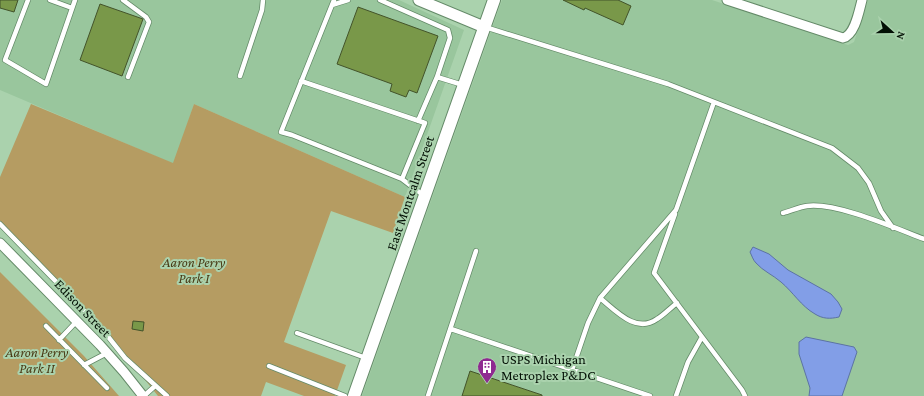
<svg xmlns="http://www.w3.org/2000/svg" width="924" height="396" font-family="'Crimson Pro',serif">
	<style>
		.built { fill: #99c69d }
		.green { fill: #b59c62 }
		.water { fill: #829ee7; stroke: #5c73a3 }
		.building { fill: #799849; stroke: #43532a }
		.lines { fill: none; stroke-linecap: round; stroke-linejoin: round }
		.service-casing { stroke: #648a68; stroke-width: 6 }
		.minor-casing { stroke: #648a68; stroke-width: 11 }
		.tertiary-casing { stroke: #648a68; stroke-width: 13 }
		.secondary-casing { stroke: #648a68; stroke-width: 14 }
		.service { stroke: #fff; stroke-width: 4.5 }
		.minor { stroke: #fff; stroke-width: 9 }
		.tertiary { stroke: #fff; stroke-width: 11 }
		.secondary { stroke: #fff; stroke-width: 12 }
		.labels { text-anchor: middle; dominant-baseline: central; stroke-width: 4; stroke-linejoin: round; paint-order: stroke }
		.street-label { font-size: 14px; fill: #031005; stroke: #aad2ad }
		.park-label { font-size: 14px; font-style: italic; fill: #493a15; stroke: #aad2ad }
		.poi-label { font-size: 14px; fill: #031005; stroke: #aad2ad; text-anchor: start }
	</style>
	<rect width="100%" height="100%" fill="#aad2ad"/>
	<path class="built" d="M0,0h399l65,30 -59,167 -211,-93 -20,60 -174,-74z
		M502,0h210l136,45 6,-3 14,-42h56v396h-562z"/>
	<path class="green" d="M31,104l142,59 21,-59 211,93 -12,36 -62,-22 -47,131 62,23 -11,31h-31l-38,-14 -5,14h-103l-36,-45 -122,-124v-50z
		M0,272l84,84 35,40h-119z"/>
	<path class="water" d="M753,247l16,7 19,16 43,24 7,8 4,7 -3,8c-9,2 -16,2 -24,-3 -14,-8 -22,-22 -34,-32 -8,-7 -18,-11 -25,-19 -3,-3 -4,-7 -6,-11z
		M806,337l48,10 3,5 -15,44h-33l1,-8 -11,-34v-12z"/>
	<path class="building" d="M0,0h18l-4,12 -14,-4z
		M563,0h55l13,6 -8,19 -38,-17 -1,2z
		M100,4l43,15 -21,57 -42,-16z
		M358,7l80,29 -21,57 -8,-3 -3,7 -16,-6 2,-7 -55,-20z
		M133,321l11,1 -1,9 -11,-2z
		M470,371l72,24v1h-80z"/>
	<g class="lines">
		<g class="service-casing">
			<path id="service" d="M28,0l-23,60 41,24 29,-84
				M50,0l22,8
				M123,0l23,17 3,5 -21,55
				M380,0l68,30 2,8 -13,39
				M332,5l16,-5
				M485,27l183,57 164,64 26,20 11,15 12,28 12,17
				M240,76l22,-66 1,-10
				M301,81l124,42 -23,56 -110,-44 -11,-3 53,-132
				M418,121l19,-44 26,8
				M402,179l21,16
				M783,213c8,-2 16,-6 24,-7 29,-4 88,22 117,33
				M675,214l-21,59 88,117 3,6
				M0,224l102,105 23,29 42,38
				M600,298c16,13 36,36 57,21 7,-4 13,-11 20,-16
				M46,326l61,62
				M451,329l199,67
				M297,333l69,25
				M59,340l18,-19
				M84,365l23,-12
				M269,366l76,30
				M572,370l16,-47 12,-25 76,-88 38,-108
				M144,396l11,-10
				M428,396l48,-145
				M676,396l12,-34 14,-25"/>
		</g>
		<g class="minor-casing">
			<path id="minor" d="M727,0l116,38c12,-3 16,-27 19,-38
				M0,243l100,102 24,27 19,24"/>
		</g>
		<g class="tertiary-casing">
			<path id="tertiary" d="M419,0l65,27"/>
		</g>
		<g class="secondary-casing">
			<path id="secondary" d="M354,396l140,-396"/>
		</g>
		<use href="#service" class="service"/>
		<use href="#minor" class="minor"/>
		<use href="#tertiary" class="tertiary"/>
		<use href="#secondary" class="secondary"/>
	</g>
	<defs>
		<g id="building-pin" transform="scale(1)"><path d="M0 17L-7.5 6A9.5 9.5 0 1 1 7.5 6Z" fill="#8f2a91" stroke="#aad2ad"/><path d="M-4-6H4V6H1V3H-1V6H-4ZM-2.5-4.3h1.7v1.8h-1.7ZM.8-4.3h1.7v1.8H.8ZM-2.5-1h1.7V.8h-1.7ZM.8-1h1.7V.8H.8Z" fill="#fff"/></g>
	</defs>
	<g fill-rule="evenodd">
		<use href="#building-pin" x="487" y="367"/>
	</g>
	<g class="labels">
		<g class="street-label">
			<text transform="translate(410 193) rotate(-71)">East Montcalm Street</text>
			<text transform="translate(83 308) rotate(46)">Edison Street</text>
		</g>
		<g class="park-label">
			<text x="194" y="262">Aaron Perry<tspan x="194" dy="16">Park I</tspan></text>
			<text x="37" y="352">Aaron Perry<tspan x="37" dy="16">Park II</tspan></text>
		</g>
		<g class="poi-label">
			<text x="501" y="359">USPS Michigan<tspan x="501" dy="16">Metroplex P&amp;DC</tspan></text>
		</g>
	</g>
	<g transform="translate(892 32) rotate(111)" stroke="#aad2ad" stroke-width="3" paint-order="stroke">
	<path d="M0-3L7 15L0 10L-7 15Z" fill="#031005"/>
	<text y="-6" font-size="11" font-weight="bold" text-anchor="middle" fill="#031005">N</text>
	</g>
</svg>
